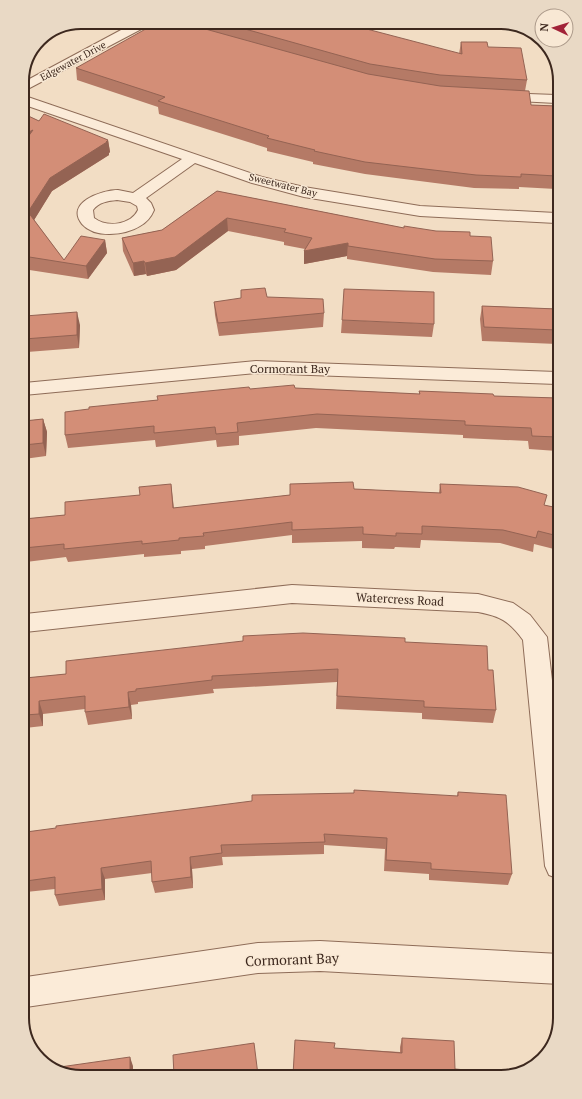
<svg xmlns="http://www.w3.org/2000/svg" width="582" height="1099" font-family="'PT Serif',serif">
	<style>
		.water { fill: #a6c4b7; stroke: #6c9483 }
		.lines { fill: none; stroke-linecap: round; stroke-linejoin: round }
		.minor-casing { stroke: #8e6c58; stroke-width: 2 }
		.minor { fill: #fbebd8; fill-rule: evenodd }
		.wall { fill: #b57a66 }
		.shaded-wall { fill: #946353 }
		.building { fill: #d38e77; stroke: #946353 }
		.labels { text-anchor: middle; dominant-baseline: central; stroke-width: 3; stroke-linejoin: round; paint-order: stroke }
		.far-street-label { font-size: 10px; fill: #3d281e; stroke: #f8e8d4 }
		.street-label { font-size: 12px; fill: #3d281e; stroke: #f8e8d4 }
		.near-street-label { font-size: 14px; fill: #3d281e; stroke: #f8e8d4 }
		.rim { fill: none; stroke: #3d281e; stroke-width: 2 }
	</style>
	<rect width="100%" height="100%" fill="#f2ddc4"/>
	<path class="water" d="M430,22h75l22,9 -74,-5z"/>
	<g class="lines">
		<g class="minor-casing">
			<path id="minor" d="M136,22h15l-2,3 -127,67v-9z
				M154,22h20l26,7 2,3 -6,4 -40,-11z
				M501,93l55,2v8l-60,-3 -2,-3 2,-3z
				M22,95l240,82 42,10 116,19 136,7v10l-136,-7 -116,-19 -52,-14 -57,-20 -49,35 5,5 3,7c-3,7 -7,12 -14,16 -14,9 -45,13 -58,-2 -17,-21 19,-34 36,-34 5,1 10,2 15,3l49,-34 -160,-55zM117,200l13,2 7,4 1,4c-7,15 -31,18 -44,8l-1,-8c6,-8 15,-9 24,-10z
				M256,361l301,11v12l-301,-11 -232,22v-12z
				M292,585l186,9 35,9 17,12 17,22 12,104v138l-10,-4 -4,-9 -22,-226c-14,-19 -23,-24 -45,-28l-186,-9 -267,29v-18z
				M320,941l240,13v30l-240,-13 -62,2 -232,34v-30l232,-34z"/>
		</g>
		<use href="#minor" class="minor"/>
	</g>
	<path class="wall" d="M189,22h143l24,7 103,25 2,-12 27,5 39,33 -2,11 6,14 25,1v83l-37,-2v2l-45,-1 -109,-14 -52,-10v-2l-46,-11v-3l-108,-34 -1,-7 -81,-27 -1,-12 84,-39 29,-4z
		M22,113l17,8 69,19 2,12 -1,1v2l-57,36 -18,29 30,40 41,-20 2,13 -19,26 -65,-10z
		M217,191l187,37 66,8 23,25 -2,14 -58,-3 -86,-13v-3l-43,8v-13l1,-2 -21,-4v-3l-56,-11 -52,39 -29,6 -1,-2 -12,2 -11,-25 -1,-13 40,-8z
		M555,237h1v37l-3,-24z
		M267,297l57,16 -1,14 -104,9 -4,-21 -1,-13z
		M482,306l75,3v35l-75,-3 -2,-22z
		M342,320l92,4 -2,13 -91,-4z
		M80,325l-1,23 -52,4 -3,-13z
		M295,388l124,6v-3l75,5 63,2v53l-28,-2 -1,-8 -65,-3v-3l-147,-7 -77,8v9l-22,2 -1,-7 -60,7 -1,-7 -87,8 -3,-13 24,-26 161,-20z
		M43,419l4,13 -1,24 -22,3v-38z
		M171,484l3,24 116,-13v-11l64,5 85,4 1,-9 104,21 14,3v42l-24,-6 -1,8 -33,-9 -79,-3 -1,8 -25,-1 -1,2 -32,-1v-7l-70,2v-8l-87,11v3l-24,2v3l-37,3v-3l-76,8 -2,-5 -40,5 -1,8h-1v-51l41,-4 75,-20z
		M405,642l83,28 8,40 -3,13 -71,-4v-6l-86,-4 1,-27 -124,7 1,4 -76,9v2l-7,1 1,14 -44,6 -3,-13v-3l-42,5v12l-18,2v-50z
		M458,792l54,82 -4,11 -79,-5v-6l-45,-3 1,-22 -61,-4v9l-102,3 1,8 -31,4 1,19 -38,5 -3,-11v-9l-47,6v21l-46,6 -4,-11v-6l-29,3v-60l431,-36z
		M402,1038l53,31 -162,6 41,-27 66,4v-5z
		M522,1066l2,6h-5z"/>
	<path class="shaded-wall" d="M33,130l-11,19v-14z
		M108,140l2,12 -1,1v2l-57,36 -21,34 -3,-13 22,-34z
		M227,218l1,13 -52,39 -29,6 -2,-13z
		M105,240l2,13 -19,26 -2,-13z
		M348,243l-1,13 -43,8v-13z
		M144,261l2,13 -12,2 -1,-13z
		M77,312l3,13 -1,23 -2,-13z
		M43,419l4,13 -1,24 -3,-13z
		M24,557l2,5 -1,8 -1,-4z
		M128,692l3,13 1,14 -3,-12z
		M39,701l4,13v12l-4,-12z
		M190,857l2,12 1,19 -2,-11z
		M101,868l4,11v21l-3,-11z
		M130,1057l3,9v10h-3z"/>
	<path class="building" d="M172,22h8l188,52 72,12 89,5 2,14 25,1v70l-35,-2v3l-45,-2 -111,-13 -51,-11 1,-1 -48,-12 2,-2 -111,-35 7,-4 -89,-29 75,-42 9,3z
		M220,22h112l24,7 3,-2 103,27 -1,-12h26l1,5 33,1 6,32 -87,-5 -70,-11z
		M22,113l17,8 5,-7 64,26 -2,2h1l-57,36 -22,34 36,48 17,-24 24,4 -19,26 -63,-10 -1,-111 11,-15 -11,5z
		M217,191l187,37v-2l32,5 34,1v4l21,1 2,24 -58,-2 -87,-13v-3l-44,8 8,-13 -28,-6 2,-3 -59,-11 -52,39 -30,6 -1,-2 -11,2 -11,-25 40,-8z
		M265,288l2,9 56,2 1,14 -106,10 -4,-21 27,-4v-8z
		M344,289l90,3v32l-92,-4z
		M482,306l75,3v21l-73,-3z
		M77,312v23l-53,4 1,-23z
		M294,385l1,3 125,6 -1,-3 74,3 1,2 63,2v39l-25,-1 -1,-8 -66,-3v-4l-148,-7 -80,9 1,9 -22,2 -1,-7 -61,6v-7l-89,9v-23l24,-3v-2l69,-7 -1,-4 92,-9 1,2z
		M43,419v24l-19,2v-24z
		M353,482l1,7 87,4 -1,-9 78,3 29,8 -3,10 14,3v28l-20,-5 -2,7 -33,-8 -81,-4v8l-26,-1v3l-33,-2v-7l-71,3v-8l-89,11 1,3 -25,2v2l-37,4v-3l-78,8v-5l-40,4v-29l41,-4v-13l75,-7 -1,-8 32,-3 2,24 117,-13v-11z
		M303,633l102,5v4l82,4 1,24h5l3,40 -72,-3v-6l-87,-5 1,-27 -126,7v4l-76,9v2l-8,1 1,15 -44,5v-16l-46,5v13l-14,1v-37l41,-4v-13l177,-20v-5z
		M354,790l104,6v-4l48,3 6,79 -81,-5v-6l-45,-3 1,-22 -63,-4 1,8 -104,3 1,8 -32,4 1,20 -39,5 -1,-21 -50,7 1,21 -47,6v-18l-29,4v-49l30,-4v-2l196,-25v-6l102,-2z
		M402,1038l52,3 1,28 45,4 -207,2 2,-35 40,3 -1,5 68,5z
		M254,1043l4,32 -84,1 -1,-21z
		M130,1057v19l-52,1 -25,-9z
		M522,1066l8,1 -6,5h-2z"/>
	<g class="labels">
		<g class="far-street-label">
			<text transform="translate(73 61) rotate(-28)">Edgewater Drive</text>
			<text transform="translate(283 185) rotate(14)">Sweetwater Bay</text>
		</g>
		<g class="street-label">
			<text x="290" y="368">Cormorant Bay</text>
			<text transform="translate(400 599) rotate(3)">Watercress Road</text>
		</g>
		<g class="near-street-label">
			<text transform="translate(292 959) rotate(-2)">Cormorant Bay</text>
		</g>
	</g>
	<path d="M0 0H582V1099H0ZM81 29H501A52 52 0 0 1 553 81V1018A52 52 0 0 1 501 1070H81A52 52 0 0 1 29 1018V81A52 52 0 0 1 81 29Z" fill="#e9d9c5" fill-rule="evenodd"/>
	<path class="rim" d="M81 29H501A52 52 0 0 1 553 81V1018A52 52 0 0 1 501 1070H81A52 52 0 0 1 29 1018V81A52 52 0 0 1 81 29Z"/>
	<g transform="translate(554 28) rotate(274)"><circle r="19" fill="#f8e8d4" stroke="#ad9b8b"/>
	<path d="M0-3L7 15L0 10L-7 15Z" fill="#a22338"/>
	<text y="-6" font-size="11" font-weight="bold" text-anchor="middle" fill="#3d281e">N</text>
	</g>
</svg>
